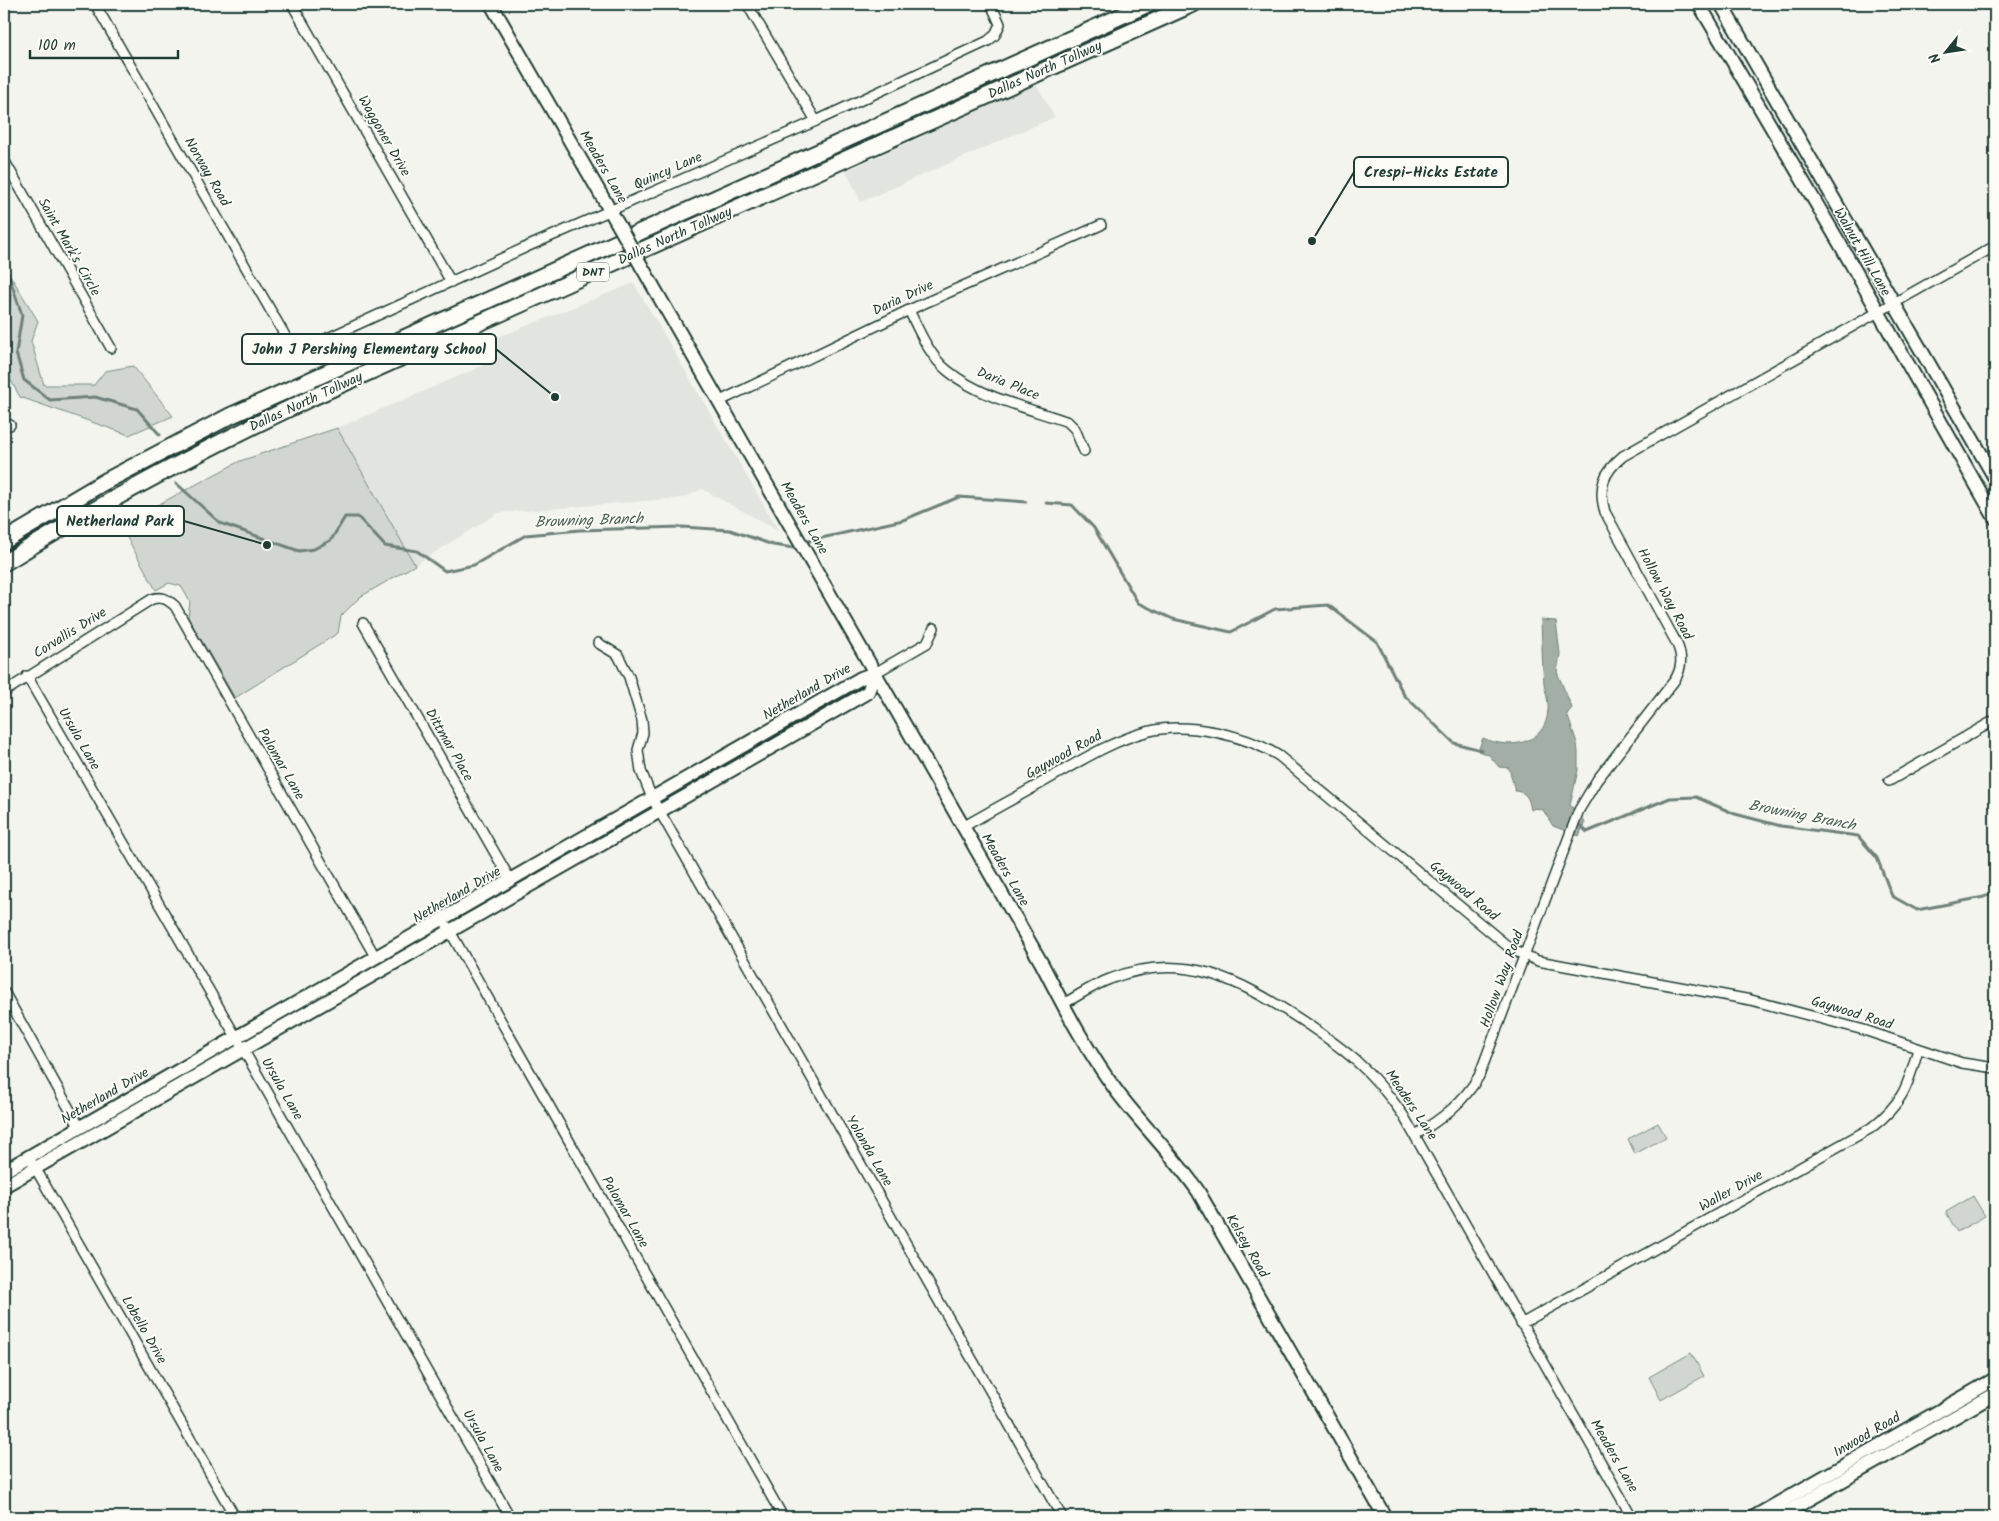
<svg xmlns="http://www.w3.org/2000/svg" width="1999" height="1521" font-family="Kalam,sans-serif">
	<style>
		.built { fill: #e2e5df }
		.green { fill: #d1d6d1; stroke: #788a82 }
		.water { fill: #a3aea7; stroke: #6e8179 }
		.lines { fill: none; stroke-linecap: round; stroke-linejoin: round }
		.stream { stroke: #6e8179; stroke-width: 3 }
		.street-casing { stroke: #1f3d34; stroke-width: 12 }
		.secondary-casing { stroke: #1f3d34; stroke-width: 16 }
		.highway-casing { stroke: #1f3d34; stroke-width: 19 }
		.street { stroke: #fdfcf7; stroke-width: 9 }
		.secondary { stroke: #fdfcf7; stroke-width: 12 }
		.highway { stroke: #fdfcf7; stroke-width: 15 }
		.secondary-bridge-casing { stroke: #1f3d34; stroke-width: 16; stroke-linecap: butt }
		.secondary-bridge { stroke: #fdfcf7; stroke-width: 12 }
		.labels { text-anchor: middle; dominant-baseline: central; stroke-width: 4; stroke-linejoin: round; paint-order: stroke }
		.shield { fill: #fdfcf7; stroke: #62766e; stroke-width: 1 }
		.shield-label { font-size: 12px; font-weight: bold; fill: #1f3d34 }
		.street-label { font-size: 14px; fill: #1f3d34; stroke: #fdfcf7 }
		.water-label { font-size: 15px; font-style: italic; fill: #475f56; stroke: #fdfcf7 }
		.leader { fill: none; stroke: #1f3d34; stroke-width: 2 }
		.callout-dot { fill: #1f3d34; stroke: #fdfcf7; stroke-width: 2 }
		.callout { fill: #fdfcf7; stroke: #1f3d34; stroke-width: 2 }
		.callout-label { font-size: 15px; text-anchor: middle; font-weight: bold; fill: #1f3d34 }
	</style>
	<rect width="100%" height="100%" fill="#f4f4ef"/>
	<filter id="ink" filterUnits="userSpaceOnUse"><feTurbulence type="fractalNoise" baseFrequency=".02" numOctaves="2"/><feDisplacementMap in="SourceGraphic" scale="10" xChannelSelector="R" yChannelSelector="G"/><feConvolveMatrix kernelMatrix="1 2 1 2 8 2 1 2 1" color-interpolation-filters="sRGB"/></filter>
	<g filter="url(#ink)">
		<path class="built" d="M1036,84l19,33 -194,85 -15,-31z
			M634,283l145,248 -77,-42 -19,9 -185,15 -83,52 -78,-137 145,-62 -9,-19z"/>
		<path class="green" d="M4,265l34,56 -7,20 13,44h50l11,-14 28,-5 40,50 -44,19 -109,-38 -16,-29 7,-73 -7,-8z
			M337,428l78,137 -55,32 -19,19 -3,17 -103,65 -47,-81 2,-15 -9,-16 -12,-3 -13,7 -36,-65 120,-64z
			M1658,1123l8,14 -31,17 -7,-15z
			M1973,1196l12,20 -28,16 -11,-20z
			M1691,1353l13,23 -43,24 -12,-23z"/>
		<path class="water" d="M1541,620l15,1 4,33 -3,18 15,36 -5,6 10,29 1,9v18l-8,35 15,17 -6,14 -26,-10 -10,-16 -8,-2 -4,2c-2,-11 -4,-18 -16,-19l-6,-23 -10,-1 -10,-12 -11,-4 5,-13c26,12 63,7 65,-28 1,-9 -3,-19 -4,-27 -2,-21 -2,-42 -3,-63z"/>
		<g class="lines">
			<path class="stream" d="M4,269l6,10 12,36 -6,38 8,27 26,20 45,-3 42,12 23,26
				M176,483l44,40 79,28 15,-2 17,-9 14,-23h13l27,29 32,5 28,20 29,-6 52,-30 54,-5 102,-3 48,3 43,15 21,3
				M1046,503l26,2 22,23 44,75 35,16 58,13 44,-23 53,-4 49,37 27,53 50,48 27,7
				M808,541l95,-21 56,-23 67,5
				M1581,826l6,6 83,-34 26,-1 39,17 46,12 77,10 19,22 15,38 25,14 67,-13 11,-5"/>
			<g class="street-casing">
				<path id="street" d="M95,4l200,349 236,-108 285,-124 172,-80 7,-6 5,-11 -9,-20
					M292,4l159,278
					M747,4l69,117
					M4,160l107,188
					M909,310c10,21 21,47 39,61 33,27 81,37 120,51l7,7 9,22
					M720,401l189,-91 192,-85
					M4,423l6,2
					M363,623l148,258
					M598,643l20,12 11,22 13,43 1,13 -5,17 3,21 11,27 410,719
					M875,673l52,-30 7,-15
					M27,676l216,373 267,468
					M4,692l148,-93c10,-3 15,0 23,7l201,352
					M1889,781l106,-61
					M963,827c29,-17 58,-32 87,-49 32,-18 63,-38 100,-47 38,-9 96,4 129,25l232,193 27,12 213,39 113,30 98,33 33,5
					M447,926l336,591
					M4,992l76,136
					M1063,1004c15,-8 30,-19 47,-25 74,-29 130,1 191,41 45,30 71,50 102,95l229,402
					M1415,1135c27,-16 48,-32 64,-59l100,-266 18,-30 77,-99c8,-12 9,-23 3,-37l-72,-132c-7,-24 -2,-40 18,-56l372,-210
					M33,1164l202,353
					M1521,1324l350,-196c31,-24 37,-41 47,-79"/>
			</g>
			<g class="secondary-casing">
				<path id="secondary" d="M491,4l128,222
					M1699,4l141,240 155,274
					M1721,4l274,474
					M642,267l400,697c23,45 46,89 76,129 26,34 56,63 80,98l187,326
					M4,1171l857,-493 14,-5
					M4,1186l864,-494 7,-19
					M1754,1517l241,-138
					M1778,1517l217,-123"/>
			</g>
			<g class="highway-casing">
				<path id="highway" d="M4,541l100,-59 126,-66 918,-412
					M4,563c99,-61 202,-115 307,-165l882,-394"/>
			</g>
			<use href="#street" class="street"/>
			<use href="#secondary" class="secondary"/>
			<use href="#highway" class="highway"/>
			<g class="secondary-bridge-casing">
				<path id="secondary-bridge" d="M619,226l23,41"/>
			</g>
			<use href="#secondary-bridge" class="secondary-bridge"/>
		</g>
	</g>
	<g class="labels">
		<rect class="shield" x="577" y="262.5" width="32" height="19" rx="4"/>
		<g class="shield-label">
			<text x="593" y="272">DNT</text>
		</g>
		<g class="street-label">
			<text transform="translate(1045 70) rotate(-24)">Dallas North Tollway</text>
			<text transform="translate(384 136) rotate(60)">Waggoner Drive</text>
			<text transform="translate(603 167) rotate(60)">Meaders Lane</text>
			<text transform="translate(668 171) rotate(-24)">Quincy Lane</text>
			<text transform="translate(207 172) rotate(60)">Norway Road</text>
			<text transform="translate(675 236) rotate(-24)">Dallas North Tollway</text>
			<text transform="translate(69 247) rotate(60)">Saint Mark's Circle</text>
			<text transform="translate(1862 252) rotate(60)">Walnut Hill Lane</text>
			<text transform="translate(903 298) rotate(-25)">Daria Drive</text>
			<text transform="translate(1008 384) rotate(22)">Daria Place</text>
			<text transform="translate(306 402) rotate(-25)">Dallas North Tollway</text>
			<text transform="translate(804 518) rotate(60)">Meaders Lane</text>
			<text transform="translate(1665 594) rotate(62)">Hollow Way Road</text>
			<text transform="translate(70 633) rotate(-32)">Corvallis Drive</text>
			<text transform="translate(807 692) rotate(-30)">Netherland Drive</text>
			<text transform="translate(79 739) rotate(60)">Ursula Lane</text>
			<text transform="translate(449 745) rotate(60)">Dittmar Place</text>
			<text transform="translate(1064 755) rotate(-29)">Gaywood Road</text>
			<text transform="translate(281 764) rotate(60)">Palomar Lane</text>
			<text transform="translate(1005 870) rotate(60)">Meaders Lane</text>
			<text transform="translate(1464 891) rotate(40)">Gaywood Road</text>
			<text transform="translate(457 895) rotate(-30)">Netherland Drive</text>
			<text transform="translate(1502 979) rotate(-70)">Hollow Way Road</text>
			<text transform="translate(1852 1013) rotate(17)">Gaywood Road</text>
			<text transform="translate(282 1089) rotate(60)">Ursula Lane</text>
			<text transform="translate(105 1096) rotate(-30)">Netherland Drive</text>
			<text transform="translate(1411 1105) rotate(56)">Meaders Lane</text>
			<text transform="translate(869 1151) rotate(60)">Yolanda Lane</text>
			<text transform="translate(1731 1191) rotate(-29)">Waller Drive</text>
			<text transform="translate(625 1212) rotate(60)">Palomar Lane</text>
			<text transform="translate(1247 1246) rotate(60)">Kelsey Road</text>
			<text transform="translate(144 1330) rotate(60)">Lobello Drive</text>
			<text transform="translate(1867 1435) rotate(-30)">Inwood Road</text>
			<text transform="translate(483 1441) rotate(61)">Ursula Lane</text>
			<text transform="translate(1614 1456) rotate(60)">Meaders Lane</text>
		</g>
		<g class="water-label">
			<text transform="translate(589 521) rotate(-2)">Browning Branch</text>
			<text transform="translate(1802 816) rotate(11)">Browning Branch</text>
		</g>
	</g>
	<path class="leader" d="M1312 241L1354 172M555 397L496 349M267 545L184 521"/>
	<g class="callout-dot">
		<circle cx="1312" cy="241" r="5"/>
		<circle cx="555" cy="397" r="5"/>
		<circle cx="267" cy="545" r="5"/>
	</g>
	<g class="callout">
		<rect x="1354" y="157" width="154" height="30" rx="5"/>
		<rect x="242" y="334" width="254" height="30" rx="5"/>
		<rect x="57" y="506" width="127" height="30" rx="5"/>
	</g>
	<g class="callout-label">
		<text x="1431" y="177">Crespi-Hicks Estate</text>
		<text x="369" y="354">John J Pershing Elementary School</text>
		<text x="120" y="526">Netherland Park</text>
	</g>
	<rect width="1999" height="1521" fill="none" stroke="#fdfcf7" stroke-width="20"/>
	<rect x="10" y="10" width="1979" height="1501" fill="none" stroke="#1f3d34" stroke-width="2" filter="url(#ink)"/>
	<g transform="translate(1946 52) rotate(240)" stroke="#fdfcf7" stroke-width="4" paint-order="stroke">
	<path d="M0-4L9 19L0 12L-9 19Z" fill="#1f3d34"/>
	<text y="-8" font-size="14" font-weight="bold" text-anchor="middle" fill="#1f3d34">N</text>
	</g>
	<path d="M30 50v8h148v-8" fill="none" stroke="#1f3d34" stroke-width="2.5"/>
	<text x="38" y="50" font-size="15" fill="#1f3d34" stroke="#fdfcf7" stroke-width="4" paint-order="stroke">100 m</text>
</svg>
